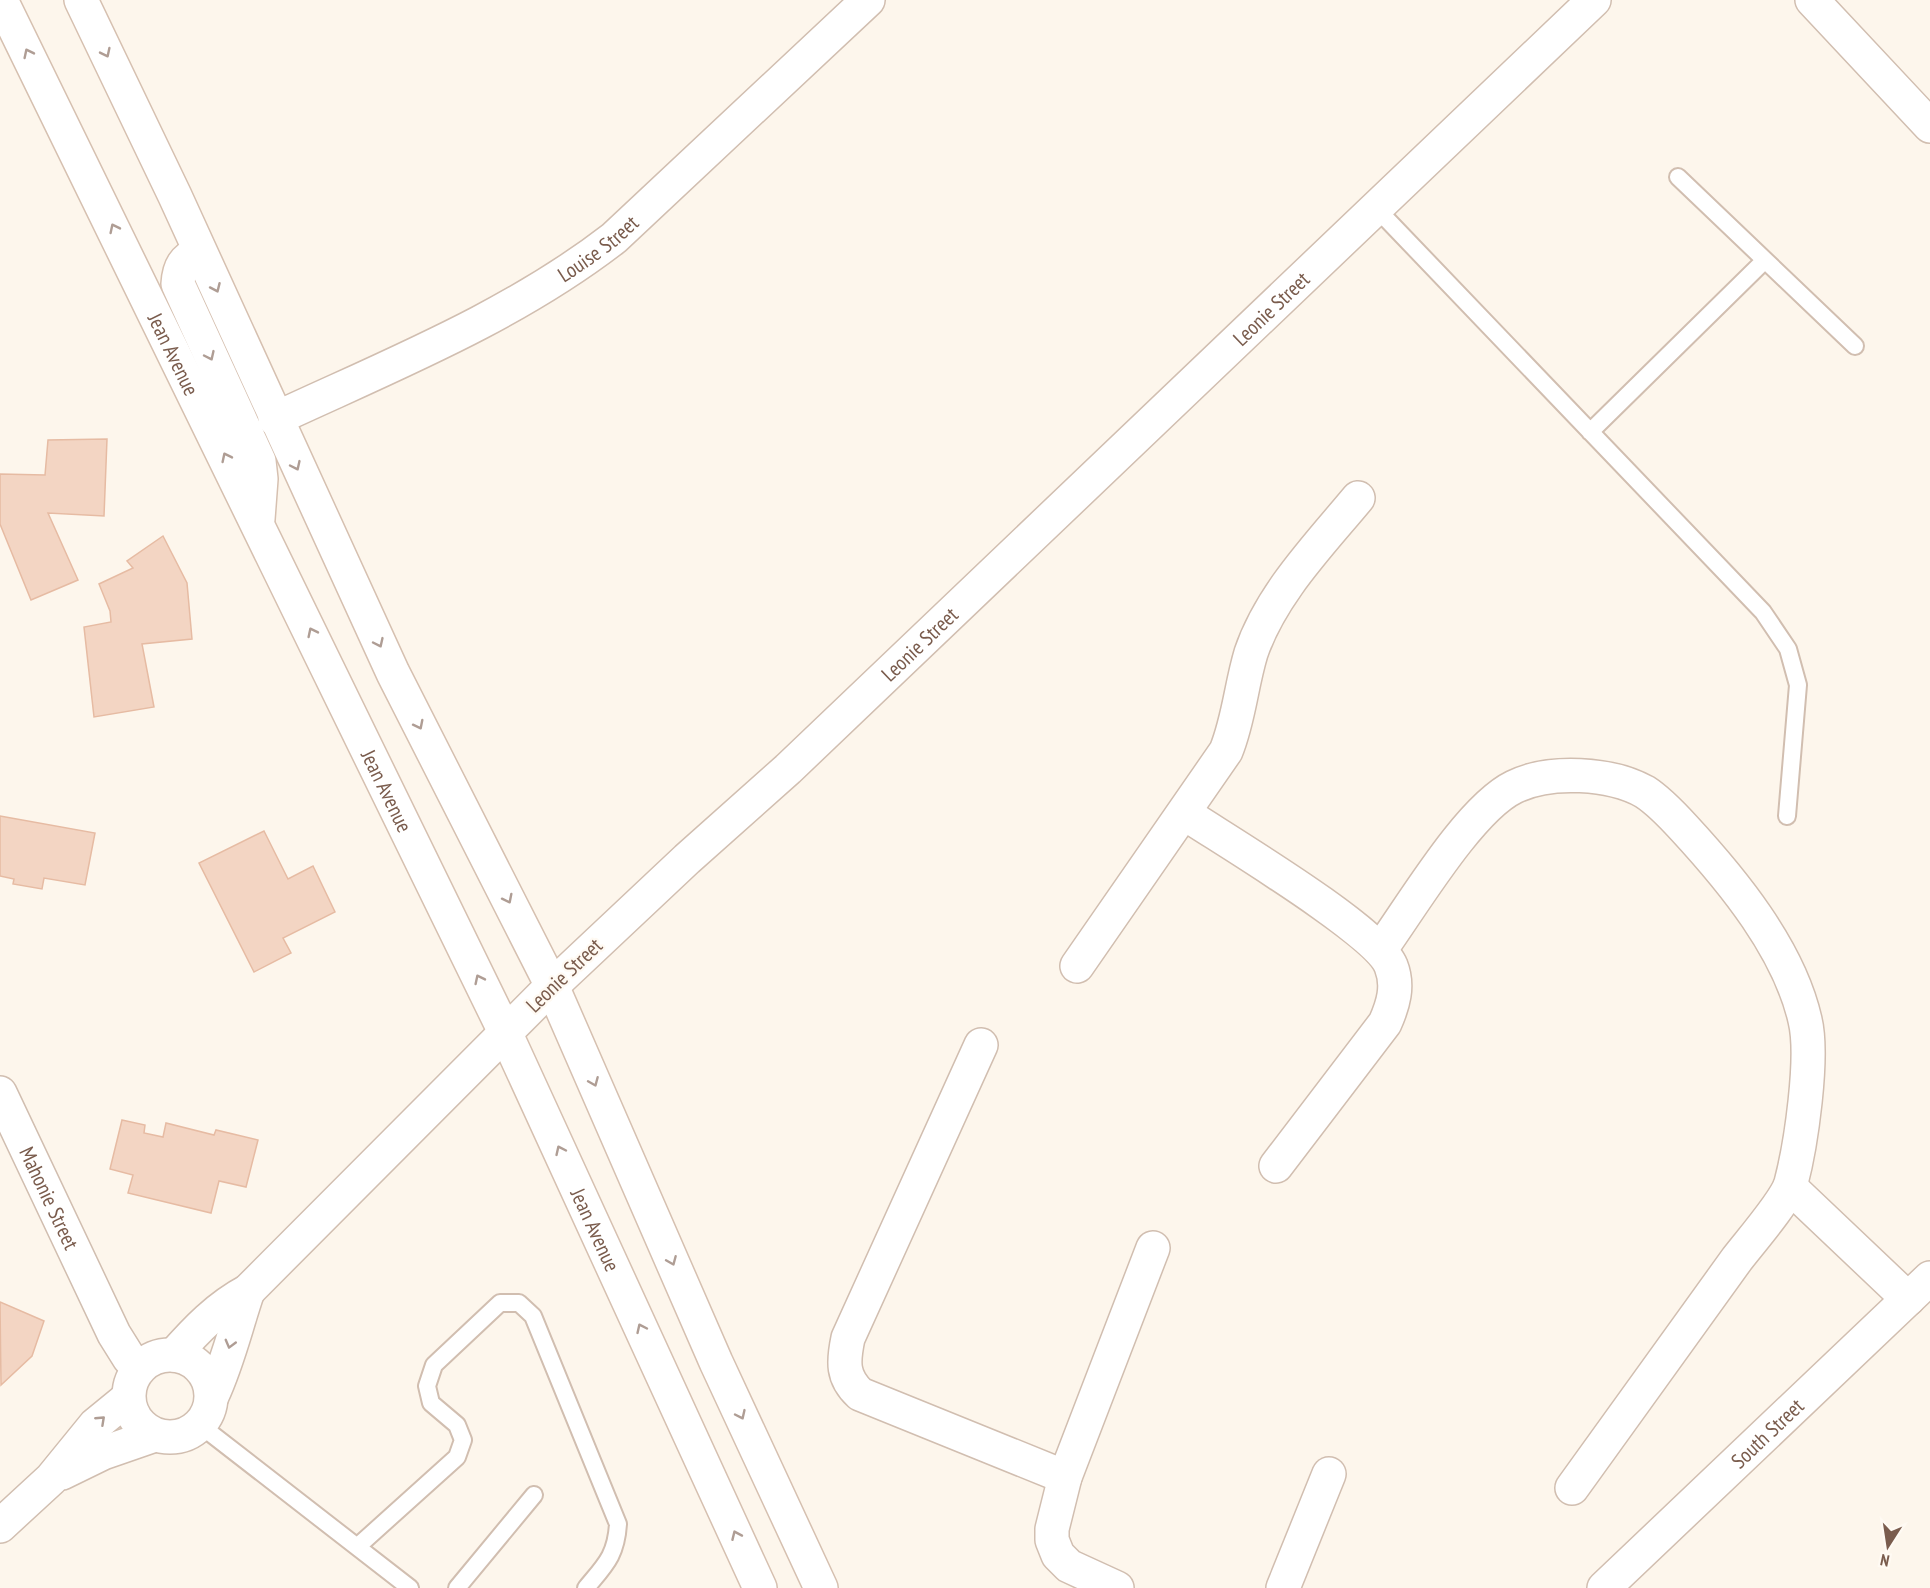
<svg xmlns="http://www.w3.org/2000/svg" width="1930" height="1588" font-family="'PT Sans Narrow',sans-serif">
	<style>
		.building { fill: #f3d5c3; stroke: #e6bba3; stroke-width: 1.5 }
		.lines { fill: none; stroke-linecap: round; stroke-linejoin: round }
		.service-casing { stroke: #d1beb0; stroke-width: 20 }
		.minor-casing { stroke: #d1beb0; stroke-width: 36 }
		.tertiary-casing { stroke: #d1beb0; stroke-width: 36 }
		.secondary-casing { stroke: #d6c0b0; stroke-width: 36 }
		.service { stroke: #fff; stroke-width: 16 }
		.minor { stroke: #fff; stroke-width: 33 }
		.tertiary { stroke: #fff; stroke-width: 33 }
		.secondary { stroke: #fff; stroke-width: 33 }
		.oneway { stroke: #af9d94 }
		.labels { text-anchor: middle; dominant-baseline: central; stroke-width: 4.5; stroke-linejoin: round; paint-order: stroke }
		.street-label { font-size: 21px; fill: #7a5c4d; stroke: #fffaf3 }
	</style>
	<rect width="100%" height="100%" fill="#fdf6ec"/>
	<path class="building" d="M107,439l-3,77 -56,-3 30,67 -47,20 -31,-76v-50l45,1 3,-35z
		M163,536l24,47 5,56 -50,5 12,63 -60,10 -10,-90 27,-5 -1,-11 -11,-27 34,-16 -6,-7z
		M0,816l95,17 -10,52 -41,-7 -2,11 -29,-5 1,-5 -14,-3z
		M264,831l24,48 25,-13 22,46 -52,26 8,15 -37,19 -55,-109z
		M122,1120l23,5 -1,8 19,4 3,-14 48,12 2,-5 42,10 -12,47 -27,-6 -8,32 -83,-20 5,-18 -23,-6z
		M0,1302l44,19 -12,35 -31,29z"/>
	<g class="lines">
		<g class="service-casing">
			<path id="service" d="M1678,177l177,169
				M1376,208l387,404 25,37 10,36 -11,131
				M1590,432l174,-171
				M200,1425l210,163
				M357,1547l100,-90 6,-17 -6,-15 -26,-22 -4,-17 7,-21 66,-62h19l14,13 85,208c-2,32 -13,41 -32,64
				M457,1588l77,-93"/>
		</g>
		<g class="minor-casing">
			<g id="minor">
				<path d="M1812,0l118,126"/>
				<path id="s1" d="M275,419c116,-54 237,-102 339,-181l254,-238"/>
				<path d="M1184,813c39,26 194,118 207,153 8,20 2,39 -6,57l-109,143"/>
				<path d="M1381,949c31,-43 88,-140 133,-162 36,-18 97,-14 131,5 14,9 28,24 39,36 48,52 105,121 121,192 9,37 -4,125 -14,163 -5,18 -41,59 -54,76 -55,77 -110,153 -165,229"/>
				<path d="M1077,966l149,-215c13,-32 15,-65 25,-98 20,-59 68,-108 107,-155"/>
				<path id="s2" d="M552,986l135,-127 101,-90 806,-769"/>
				<path d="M981,1045l-133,293c-5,24 -6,39 12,56l205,83"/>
				<path id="s3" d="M0,1093l114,241 15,24 10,10"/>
				<path d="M1790,1187l118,112"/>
				<path d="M1117,1588l-48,-22 -11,-11 -6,-15v-11l13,-52 88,-229"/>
				<path d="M1283,1588l46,-114"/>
			</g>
		</g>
		<g class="tertiary-casing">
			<g id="tertiary">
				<circle cx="170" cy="1396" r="41"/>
				<path d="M174,1355c22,-25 44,-48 74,-64l304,-305"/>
				<path d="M212,1396c16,-34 24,-70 36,-105"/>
				<path d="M62,1473l41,-20 52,-18"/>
				<path d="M0,1526l51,-47 44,-54 33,-27"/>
				<path id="s4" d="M1604,1588l326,-310"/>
			</g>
		</g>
		<g class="secondary-casing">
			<g id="secondary">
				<path id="s5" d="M1,0l504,1032 255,556"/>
				<path d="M81,0l94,196 218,477 159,313 164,376 105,226"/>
				<path d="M199,252c-15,7 -20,15 -21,32l81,177 2,18 -3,40"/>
			</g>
		</g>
		<use href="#service" class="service"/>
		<use href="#minor" class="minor"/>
		<use href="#tertiary" class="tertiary"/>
		<use href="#secondary" class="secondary"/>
	</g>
	<defs><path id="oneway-chevron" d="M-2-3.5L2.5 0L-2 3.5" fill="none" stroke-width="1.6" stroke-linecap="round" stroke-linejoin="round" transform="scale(1.5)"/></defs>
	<g class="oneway">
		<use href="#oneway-chevron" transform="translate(28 53) rotate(-116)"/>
		<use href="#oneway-chevron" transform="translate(106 53) rotate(64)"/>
		<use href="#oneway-chevron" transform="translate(114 228) rotate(-116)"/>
		<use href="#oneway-chevron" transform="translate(216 288) rotate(66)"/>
		<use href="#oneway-chevron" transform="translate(210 356) rotate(65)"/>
		<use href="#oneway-chevron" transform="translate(226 457) rotate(-116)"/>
		<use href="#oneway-chevron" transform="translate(296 466) rotate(65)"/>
		<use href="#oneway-chevron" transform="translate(312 632) rotate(-116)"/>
		<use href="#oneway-chevron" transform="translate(379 643) rotate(65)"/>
		<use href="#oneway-chevron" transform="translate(419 725) rotate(63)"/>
		<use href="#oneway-chevron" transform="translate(508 899) rotate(63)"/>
		<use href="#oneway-chevron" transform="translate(479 979) rotate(-116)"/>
		<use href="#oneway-chevron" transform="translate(594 1082) rotate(67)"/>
		<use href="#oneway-chevron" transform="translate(560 1150) rotate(-115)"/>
		<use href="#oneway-chevron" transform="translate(672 1261) rotate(67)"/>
		<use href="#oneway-chevron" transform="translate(641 1328) rotate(-115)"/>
		<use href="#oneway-chevron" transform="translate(230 1344) rotate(105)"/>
		<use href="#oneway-chevron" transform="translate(741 1415) rotate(65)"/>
		<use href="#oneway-chevron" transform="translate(101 1420) rotate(-43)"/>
		<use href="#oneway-chevron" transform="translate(736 1535) rotate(-114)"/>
	</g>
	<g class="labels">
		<g class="street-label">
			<text stroke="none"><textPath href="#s1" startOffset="366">Louise Street</textPath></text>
			<text stroke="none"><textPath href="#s2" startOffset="988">Leonie Street</textPath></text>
			<text stroke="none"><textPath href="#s5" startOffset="394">Jean Avenue</textPath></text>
			<text stroke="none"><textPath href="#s2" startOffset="502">Leonie Street</textPath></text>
			<text stroke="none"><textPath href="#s5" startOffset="880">Jean Avenue</textPath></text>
			<text transform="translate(564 975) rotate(-44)">Leonie Street</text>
			<text stroke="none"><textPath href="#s3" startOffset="116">Mahonie Street</textPath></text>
			<text stroke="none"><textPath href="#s5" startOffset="1366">Jean Avenue</textPath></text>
			<text stroke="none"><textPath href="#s4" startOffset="225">South Street</textPath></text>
		</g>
	</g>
	<g transform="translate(1888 1546) rotate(192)" stroke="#fffaf3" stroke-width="4.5" paint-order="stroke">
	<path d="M0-4.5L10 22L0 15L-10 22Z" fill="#7a5c4d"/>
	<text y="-9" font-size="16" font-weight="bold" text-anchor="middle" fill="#7a5c4d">N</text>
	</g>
</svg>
